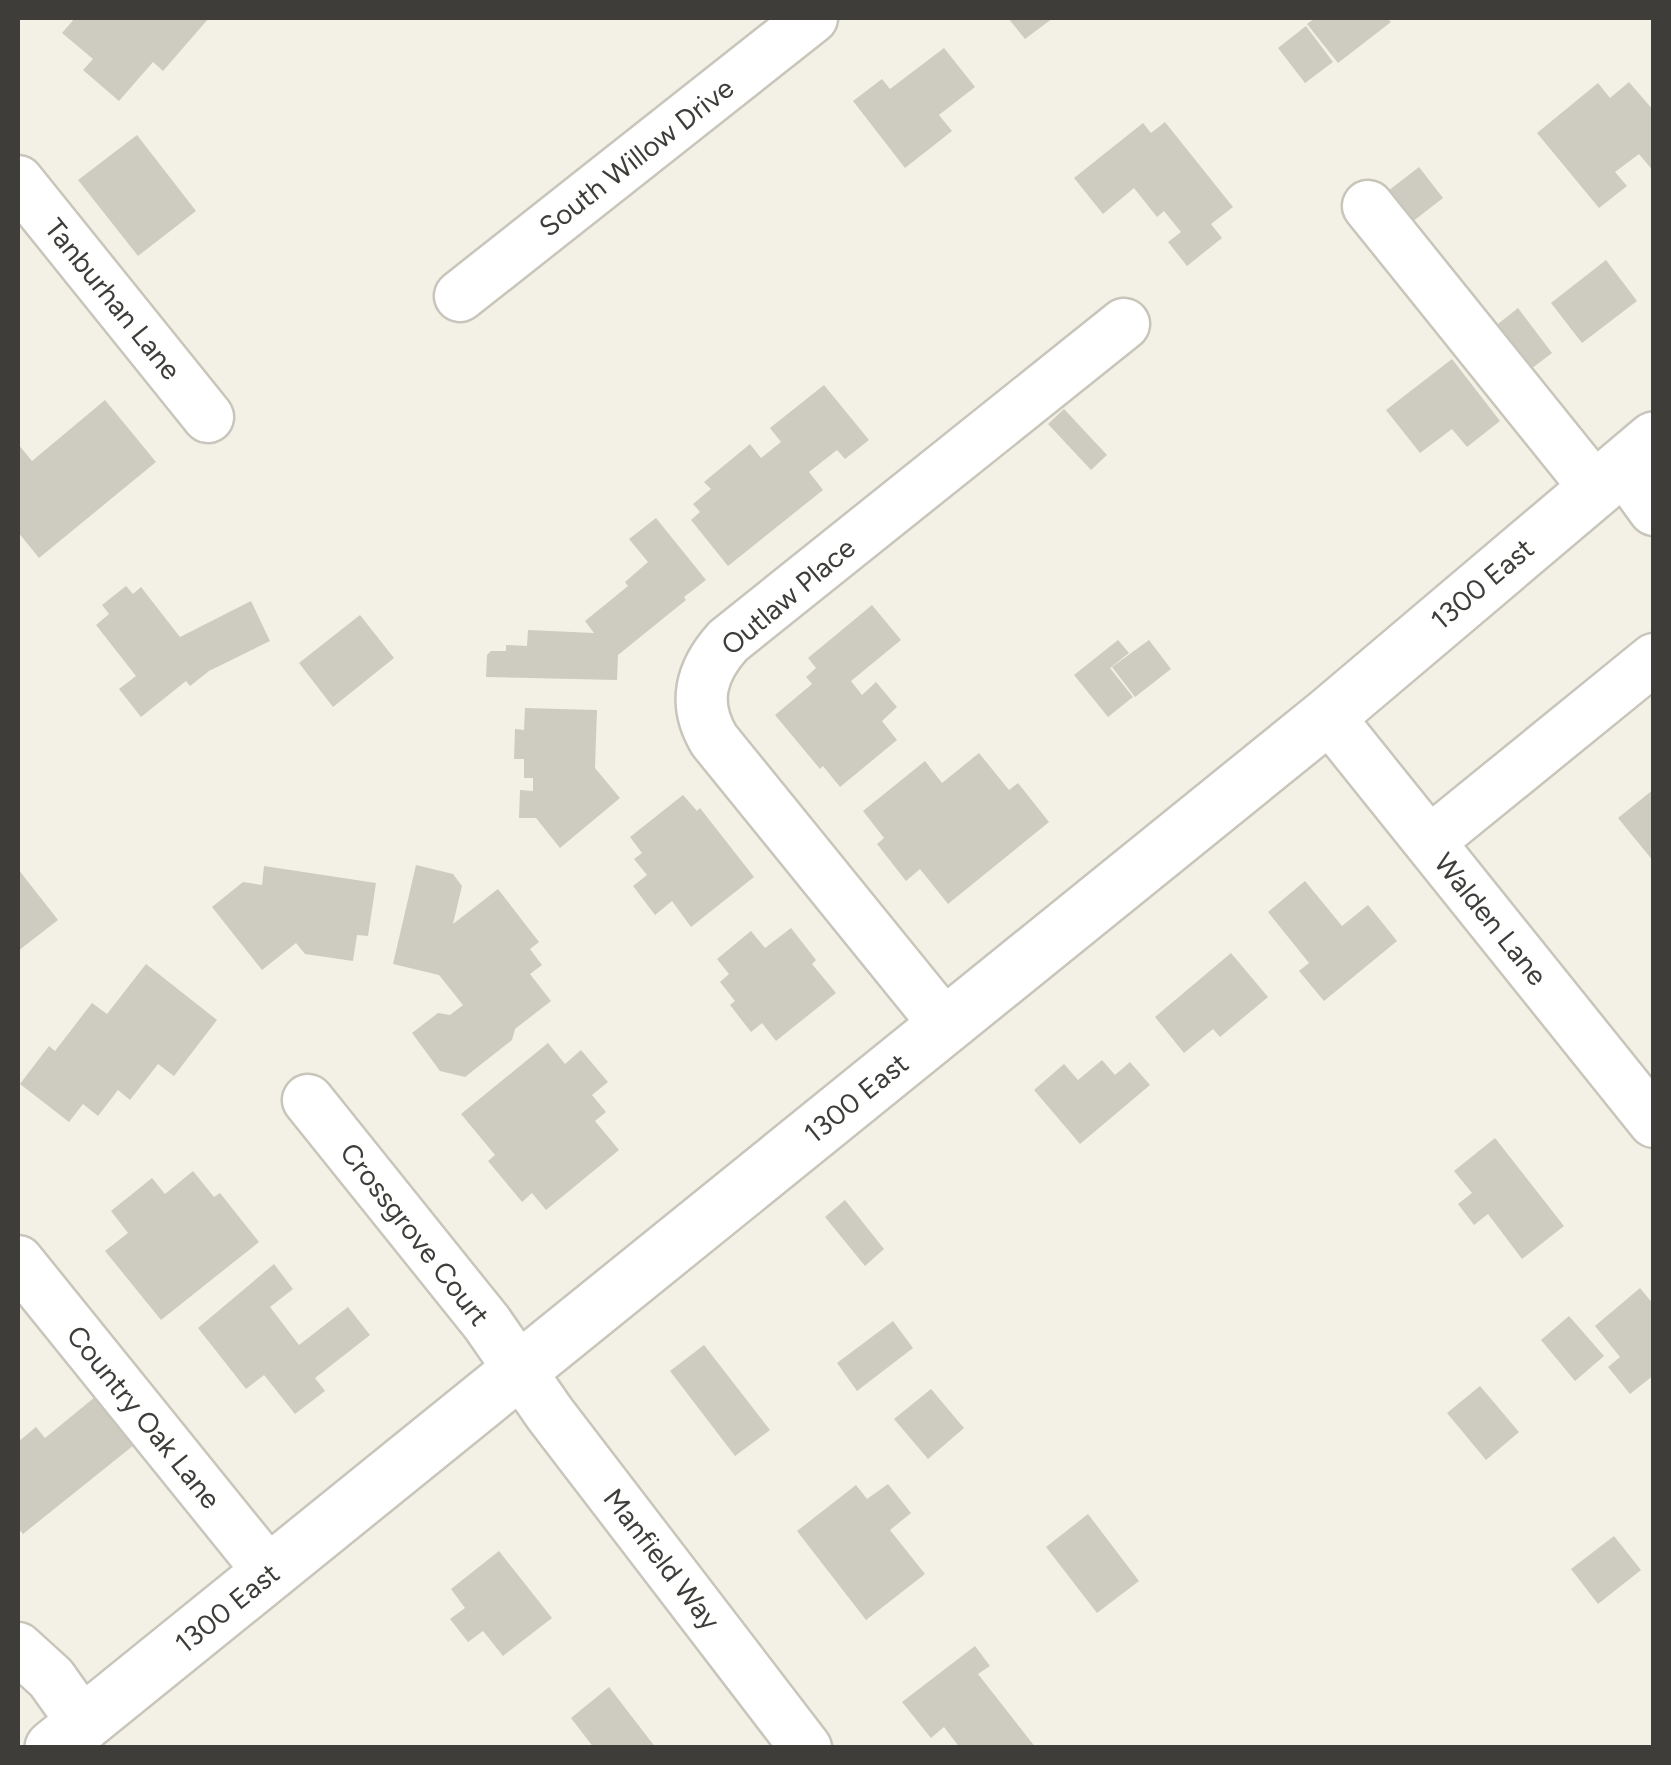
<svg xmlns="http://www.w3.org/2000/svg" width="1671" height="1765" font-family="Figtree,sans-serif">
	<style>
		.building { fill: #ceccc1 }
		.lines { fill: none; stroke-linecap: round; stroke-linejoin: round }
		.minor-casing { stroke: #c8c5bb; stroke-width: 55 }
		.major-casing { stroke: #c8c5bb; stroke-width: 60 }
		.minor { stroke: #fff; stroke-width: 50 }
		.major { stroke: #fff; stroke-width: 55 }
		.labels { text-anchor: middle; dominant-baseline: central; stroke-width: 9; stroke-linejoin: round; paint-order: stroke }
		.street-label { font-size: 28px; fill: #3e3d39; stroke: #fff }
	</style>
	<rect width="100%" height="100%" fill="#f3f0e5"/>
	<path class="building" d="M75,18h134l-46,53 -10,-9 -34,39 -36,-31 10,-11 -31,-26z
		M1008,18h45l-28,21z
		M1315,18h72l4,4 -53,41 -31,-39z
		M1306,26l27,36 -28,21 -27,-35z
		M944,48l31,39 -36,28 13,16 -47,37 -52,-67 29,-22 8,10z
		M1629,82l25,29v61l-15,-18 -24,18 12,14 -28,22 -62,-75 61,-50 12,15z
		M1165,122l68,85 -22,17 11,14 -35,28 -19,-24 13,-10 -17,-21 -7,6 -23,-29 -31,26 -29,-36 69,-55 8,10z
		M137,135l59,76 -58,45 -60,-76z
		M1419,167l24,31 -31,24 -24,-31z
		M1606,260l31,41 -55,42 -31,-40z
		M1518,308l34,45 -29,22 -20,-27 9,-6 -14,-18z
		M1452,359l48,62 -33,26 -15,-18 -32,24 -34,-43z
		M824,385l45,55 -24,19 -8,-9 -28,22 14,18 -95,76 -37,-46 9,-8 -7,-8 18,-15 -7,-7 46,-38 11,14 20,-16 -11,-14z
		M105,400l51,62 -117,96 -21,-26v-88l14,17z
		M1064,409l43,46 -16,15 -43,-46z
		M656,518l50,62 -22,17 2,3 -68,55 -1,25 -131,-3 1,-22 4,-4h15v-6l21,1 1,-16 66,3 -9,-12 43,-35 -3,-4 23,-20 -19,-23z
		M126,586l7,8 8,-7 39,50 71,-36 19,40 -61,30 -19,15 -4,-5 -45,36 -22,-28 17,-13 -40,-51 13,-11 -7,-9z
		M872,605l29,35 -50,41 11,14 14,-13 21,25 -15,14 15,19 -57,47 -17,-21 -3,3 -45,-54 37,-31 -6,-7 10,-9 -8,-10z
		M360,615l34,43 -61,49 -34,-44z
		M1118,640l11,13 -19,15 23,29 -25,20 -34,-42z
		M1149,640l22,29 -36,28 -23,-30z
		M525,708l72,2 -2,58 25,30 -60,50 -24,-30h-17l1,-28 13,1v-13h-9v-19h-10l1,-30 9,1z
		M979,753l30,37 9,-7 31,39 -101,82 -28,-35 -14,12 -29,-37 7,-6 -21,-27 62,-50 17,22z
		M1654,789v73l-36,-44z
		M683,795l14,16 3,-3 54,69 -63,50 -19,-26 -17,14 -22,-29 14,-11 -13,-16 8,-6 -12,-16z
		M416,865l37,9 9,12 -9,38 45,-35 41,53 -9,7 12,16 -12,9 21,27 -36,28 -3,11 -47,37 -25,-6 -28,-38 26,-20 12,2 13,-10 -24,-30 -46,-11z
		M264,866l112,17 -8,53 -11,-1 -4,26 -48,-7 -9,-11 -34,27 -50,-63 31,-25 19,3z
		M18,869l40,51 -40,31z
		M1305,881l37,45 26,-21 29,36 -73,60 -25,-30 10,-8 -41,-51z
		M791,928l25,32 -4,4 24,29 -60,48 -14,-18 -11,9 -21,-27 5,-4 -15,-19 9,-8 -12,-15 34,-28 14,17z
		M1231,953l37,44 -48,40 -7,-8 -29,24 -29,-36z
		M146,964l71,56 -43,56 -16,-12 -28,36 -12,-10 -20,26 -15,-12 -14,18 -49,-38 29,-38 6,5 37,-48 15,11z
		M548,1043l17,21 16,-14 27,32 -16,13 14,17 -11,9 24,29 -73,60 -14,-17 -10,9 -34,-41 7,-6 -34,-41z
		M1102,1060l13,15 15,-13 20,23 -70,59 -46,-54 30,-26 14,16z
		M1495,1138l69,88 -42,33 -34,-45 -14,11 -16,-21 14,-11 -18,-22z
		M193,1171l21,26 6,-4 39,49 -98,78 -56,-69 23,-18 -17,-22 41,-33 13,16z
		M845,1200l39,49 -19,17 -40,-49z
		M274,1264l19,25 -23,18 29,38 49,-38 22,28 -55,43 10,13 -30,23 -31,-39 -18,14 -48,-61z
		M1640,1288l14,17v70l-24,19 -22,-27 12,-10 -25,-31z
		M1569,1316l35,40 -29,25 -34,-41z
		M893,1321l20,27 -56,43 -20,-28z
		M704,1345l66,85 -35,26 -65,-85z
		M1480,1386l39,46 -33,28 -39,-47z
		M931,1389l33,39 -36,31 -34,-40z
		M95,1397l39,48 -111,89 -5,-6v-86l18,-15 9,11z
		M888,1484l23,29 -21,17 35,44 -59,46 -69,-89 59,-46 11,14z
		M1088,1514l51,67 -42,32 -51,-66z
		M1614,1536l27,34 -43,34 -27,-35z
		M499,1551l53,67 -49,38 -20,-25 -15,11 -18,-23 15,-11 -14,-19z
		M975,1646l15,20 -12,8 58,74h-76l-16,-21 -13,11 -29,-36z
		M609,1687l47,61h-62l-23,-30z"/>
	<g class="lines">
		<g class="minor-casing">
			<path id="minor" d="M18,181l190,236
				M1368,206l227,282
				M460,296l352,-278
				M1622,466l32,44
				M1328,716l326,406
				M1429,842l225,-183
				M946,1026l-232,-286c-22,-37 -13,-69 14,-99l396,-317
				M308,1100l179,223 63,91 256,334
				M18,1261l252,312
				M18,1648l33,30 32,45"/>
		</g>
		<g class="major-casing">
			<path id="major" d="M53,1748l1275,-1032 326,-276"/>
		</g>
		<use href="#minor" class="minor"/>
		<use href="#major" class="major"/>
	</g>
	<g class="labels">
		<g class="street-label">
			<text transform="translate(636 157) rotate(-38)">South Willow Drive</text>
			<text transform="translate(113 299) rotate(51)">Tanburhan Lane</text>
			<text transform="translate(1482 584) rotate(-40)">1300 East</text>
			<text transform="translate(788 596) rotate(-40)">Outlaw Place</text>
			<text transform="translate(1491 919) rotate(51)">Walden Lane</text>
			<text transform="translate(856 1098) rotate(-39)">1300 East</text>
			<text transform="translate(415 1234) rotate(52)">Crossgrove Court</text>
			<text transform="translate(144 1417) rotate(51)">Country Oak Lane</text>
			<text transform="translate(662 1559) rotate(52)">Manfield Way</text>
			<text transform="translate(227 1608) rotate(-39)">1300 East</text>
		</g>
	</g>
	<rect width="1671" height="1765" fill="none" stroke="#3e3d39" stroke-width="40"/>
</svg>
